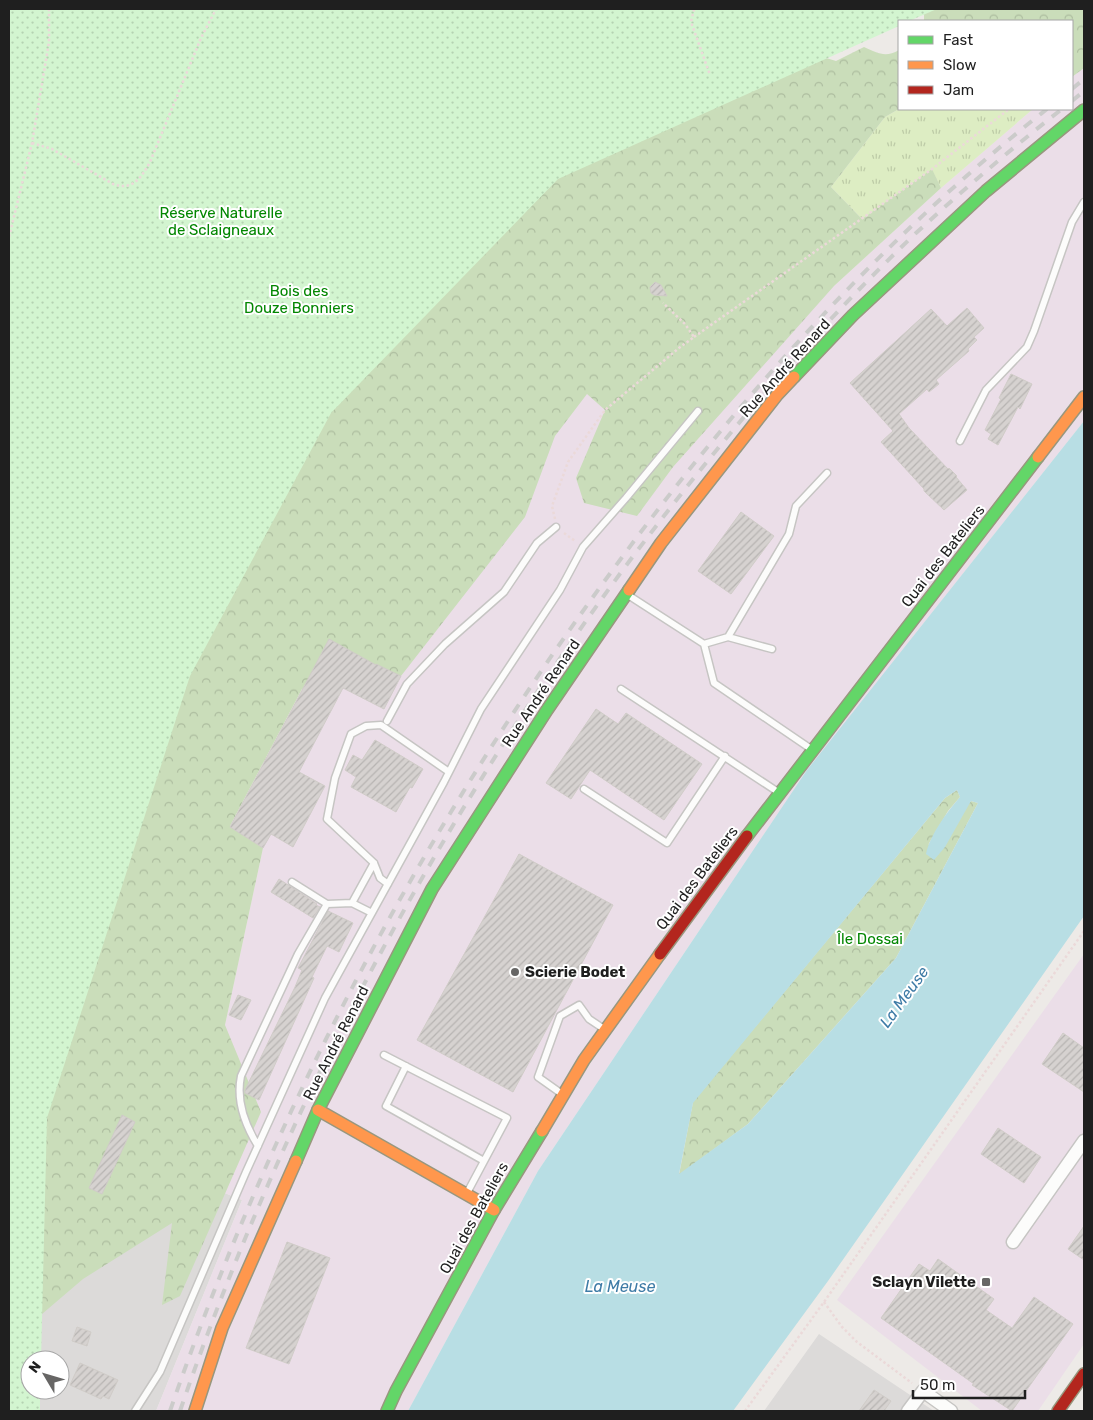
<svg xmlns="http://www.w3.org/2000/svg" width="1093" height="1420" font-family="Rubik,sans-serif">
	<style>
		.residential { fill: #dcdad9; fill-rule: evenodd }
		.industrial { fill: #ebdee8 }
		.grass { fill: url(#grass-tufts) }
		.forest { fill: url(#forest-crowns) }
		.park { fill: url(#park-dots) }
		.water { fill: #b8dee4; fill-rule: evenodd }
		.building { fill: url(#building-hatch); stroke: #d0ccc8 }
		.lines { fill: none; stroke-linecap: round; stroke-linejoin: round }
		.lane-casing { stroke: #c6c5c3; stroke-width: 9 }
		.street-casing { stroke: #c6c5c3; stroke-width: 15 }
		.fast-casing { stroke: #98977e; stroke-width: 14 }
		.slow-casing { stroke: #98977e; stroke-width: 14 }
		.jam-casing { stroke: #98977e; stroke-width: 14 }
		.path { stroke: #ebd9d9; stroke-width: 2.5; stroke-dasharray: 2.5 2.5; stroke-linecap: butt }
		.lane { stroke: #fcfcfb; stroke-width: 6 }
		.street { stroke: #fcfcfb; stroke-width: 12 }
		.fast { stroke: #63d668; stroke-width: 11 }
		.slow { stroke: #ff974d; stroke-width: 11 }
		.jam { stroke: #b3261e; stroke-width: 11 }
		.rail { stroke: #cbcbca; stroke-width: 4; stroke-dasharray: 10 10; stroke-linecap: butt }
		.poi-dot { fill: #676665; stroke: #fff; stroke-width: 2 }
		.labels { text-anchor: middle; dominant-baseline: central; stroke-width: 4; stroke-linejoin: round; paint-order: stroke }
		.park-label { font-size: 15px; fill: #038702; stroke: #fff }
		.street-label { font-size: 15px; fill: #1f1f1f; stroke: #fff }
		.poi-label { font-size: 15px; font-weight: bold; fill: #1f1f1f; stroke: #fff; text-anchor: start }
		.water-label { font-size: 16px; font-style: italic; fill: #3e7ba6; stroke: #fff }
	</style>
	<defs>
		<pattern id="grass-tufts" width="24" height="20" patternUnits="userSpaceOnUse" patternTransform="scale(1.25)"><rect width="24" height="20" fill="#ddedc3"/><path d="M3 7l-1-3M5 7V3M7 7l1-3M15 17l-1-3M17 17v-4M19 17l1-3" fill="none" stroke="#bdcba7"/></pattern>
		<pattern id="forest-crowns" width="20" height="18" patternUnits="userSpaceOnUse" patternTransform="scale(1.25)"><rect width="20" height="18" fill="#caddba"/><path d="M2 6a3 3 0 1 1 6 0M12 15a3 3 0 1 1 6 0" fill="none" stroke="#adbd9f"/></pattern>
		<pattern id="park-dots" width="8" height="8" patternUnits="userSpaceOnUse" patternTransform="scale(1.25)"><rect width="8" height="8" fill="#d3f5d0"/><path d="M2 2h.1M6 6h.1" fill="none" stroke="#b5d2b2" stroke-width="1.8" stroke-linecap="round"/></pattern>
		<pattern id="building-hatch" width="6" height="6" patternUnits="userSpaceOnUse" patternTransform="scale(1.25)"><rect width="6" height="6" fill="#d6d2d0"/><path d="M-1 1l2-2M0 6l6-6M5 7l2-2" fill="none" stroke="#b7b4b2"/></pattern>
	</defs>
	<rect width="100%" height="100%" fill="#edeae7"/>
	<path class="residential" d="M158,1166l84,34 -86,211h-138l3,-79zM30,1360h30v30h-30z
		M819,1334l115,77h-170z"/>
	<path class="industrial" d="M1084,68v353l-277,349 -269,401 -130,240h-252l86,-211 -84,-34 67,-141 38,-177 -33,-21 98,-187 196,-261 310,-93 107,-98 92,-79h39v-32z
		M1084,954v390l-46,67h-56l-145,-111z"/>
	<path class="grass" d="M899,109h134l-92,79 -9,-18 -70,49 -31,-32 54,-70z"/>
	<path class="forest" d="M9,9l814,48 13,4 28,-14c14,6 21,11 35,3v59l-14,8 -54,70 31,32 70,-50 9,19 -107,98 -161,181 -36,49 -53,-13 -8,-25 29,-68 -18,-16 -32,42 -30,81 -124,159 -99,13 -72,137 33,22 -38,177 36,87 -81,184 -18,9 10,-82 -89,56 -62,53 -12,79z
		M918,9h166v59l-12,9v-56h-148v-6z
		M957,790l3,7 -12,14 -20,34 43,-44 7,2 -82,155 -148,166 -69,51 14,-73 252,-304z"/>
	<path class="park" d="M9,9h928l-28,12h-10v5l-341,153 -227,234 -141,263 -143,442 -6,242h-11v30h10v21h-31z"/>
	<path class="water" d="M1084,421v495l-256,365 -95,130h-325l130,-240 269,-401zM957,790l3,7c-13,15 -30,38 -34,57l8,6 11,-13 26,-46 7,2 -82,155 -148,166 -69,50 14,-71 252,-305z"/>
	<path class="building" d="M655,282l6,3 6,11 -13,-1 -3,-2 -1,-6z
		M967,308l17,20 -10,9 3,3 -9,9 1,2 -33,29 3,4 -10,8 -2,-3 -28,25 10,14 39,41 1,-1 8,8 -1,1 11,13 -23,20 -20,-19v-2l-43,-47 12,-11 -43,-48 81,-74 16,17z
		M1011,374l21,10 -12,25 -2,-2 -20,38 -10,-6 3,-5 -6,-4 16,-31 -2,-1z
		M741,512l33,24 -43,58 -33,-23z
		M329,639l47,26v-1l25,12 -17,33 -41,-21 -44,84 26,14 -32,61 -22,-13 -8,14 -33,-21z
		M596,709l22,15 8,-11 76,51 -38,56 -74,-50 -19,29 -25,-16z
		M375,740l48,29 -11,19 -2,-1 -14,25 -45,-25 5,-10 -11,-7 8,-15 9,5z
		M519,854l94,51 -100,187 -96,-52z
		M279,879l38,25 -1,1 4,2 -7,11 -42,-26z
		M328,911l25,12 -14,29 -12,-6 -15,31 2,1 -55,122 -14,-7v-3l50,-103 7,-17 -4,-2z
		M238,995l13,5 -10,20 -12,-5z
		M1063,1033l21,15v44l-42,-28z
		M122,1115l13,7 -33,72 -13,-6z
		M998,1128l43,29 -17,26 -43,-29z
		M1084,1226v34l-16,-11z
		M287,1242l43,16 -41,106 -43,-16z
		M938,1259l56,40 -8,11 26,18 22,-31 39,27 -61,87 -40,-26 2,-1 -93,-66 38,-54 11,7z
		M77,1327l14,5 -4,14 -15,-5z
		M80,1363l38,17 -9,19 -6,-3 -2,3 -31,-14z
		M874,1390l17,11 -7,10h-25z"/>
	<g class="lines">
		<g class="lane-casing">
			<path id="lane" d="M960,441l26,-51 41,-43 7,-16 38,-109 12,-20
				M628,595l76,49 10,39 97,66
				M728,637l44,12
				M704,644l24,-7 61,-103 7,-28 31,-33
				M621,689l157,103
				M387,721l20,-37 38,-40 59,-52 33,-49 19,-16
				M584,789l83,54 58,-87
				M292,882l35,22
				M388,884l-8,-6 -6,-15 -47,-44 8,-41 16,-44 15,-8 15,-1 68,47
				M352,903l20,10
				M384,1055l123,63 -40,75
				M406,1066l-20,40 98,55
				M562,1094l-24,-17 22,-61 19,-11 10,14 15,10
				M258,1146c-13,-21 -22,-46 -17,-70l57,-122 29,-50 25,-1 22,-40
				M135,1411l25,-39 86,-200 79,-174 119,-216 37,-73 79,-119 23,-43 43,-49 72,-87"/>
		</g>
		<g class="street-casing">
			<path id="street" d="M1013,1242l71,-101
				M908,1411l15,-20 28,20"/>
		</g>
		<g class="fast-casing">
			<path id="fast" d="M794,377l59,-62 133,-124 98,-81
				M747,836l291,-379
				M296,1161l22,-51 114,-221 115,-179 82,-120
				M387,1411l9,-20 98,-181 48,-79"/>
		</g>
		<g class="slow-casing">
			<path id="slow" d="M1038,457l46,-60
				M629,590l32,-47 116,-148 17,-18
				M318,1110l176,100
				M542,1131l42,-71 76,-106
				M195,1411l27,-83 74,-167"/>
		</g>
		<g class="jam-casing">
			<path id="jam" d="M660,954l87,-118
				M1058,1411l26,-37"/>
		</g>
		<path class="path" d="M694,9l-3,13 19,53
			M32,143l20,6 61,35c20,7 28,-6 37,-22l51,-124 15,-29
			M9,237l23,-94 17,-101v-33
			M694,337l238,-168 77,-60
			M555,519l-3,-13 16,-44 37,-52 74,-62 15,-11 -9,-13 -22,-21
			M564,533l11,8
			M824,1302l18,25 15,15 55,41
			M745,1411l79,-109 260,-371"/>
		<use href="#lane" class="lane"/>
		<use href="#street" class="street"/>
		<use href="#fast" class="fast"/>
		<use href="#slow" class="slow"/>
		<use href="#jam" class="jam"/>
		<path class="rail" d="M1072,89l12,-10
			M1072,101l12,-10
			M170,1411c105,-305 258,-592 450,-851 123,-167 264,-323 427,-451
			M180,1411c102,-298 255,-586 442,-840 89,-119 186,-235 294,-338 47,-43 96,-85 146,-124"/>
	</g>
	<g class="poi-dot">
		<circle cx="515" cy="972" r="5"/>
		<rect x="981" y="1277" width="10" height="10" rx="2.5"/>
	</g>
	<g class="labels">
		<g class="park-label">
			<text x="221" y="213">Réserve Naturelle<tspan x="221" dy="17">de Sclaigneaux</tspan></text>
			<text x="299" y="291">Bois des<tspan x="299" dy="17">Douze Bonniers</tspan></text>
			<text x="870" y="939">Île Dossai</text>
		</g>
		<g class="street-label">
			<text transform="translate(785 368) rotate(-48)">Rue André Renard</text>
			<text transform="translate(943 556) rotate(-52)">Quai des Bateliers</text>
			<text transform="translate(541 693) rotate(-56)">Rue André Renard</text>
			<text transform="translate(697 878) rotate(-53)">Quai des Bateliers</text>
			<text transform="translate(336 1043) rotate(-63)">Rue André Renard</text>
			<text transform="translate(474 1218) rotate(-61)">Quai des Bateliers</text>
		</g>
		<g class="poi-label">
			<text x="525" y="972">Scierie Bodet</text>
			<text x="976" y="1282" text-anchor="end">Sclayn Vilette</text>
		</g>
		<g class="water-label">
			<text transform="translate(904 997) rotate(-54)">La Meuse</text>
			<text x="620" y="1286">La Meuse</text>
		</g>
	</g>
	<rect width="1093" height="1420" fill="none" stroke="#1f1f1f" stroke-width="20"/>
	<rect x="898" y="20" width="175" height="90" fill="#ffffff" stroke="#a5a5a5"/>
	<rect x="908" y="36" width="25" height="8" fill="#63d668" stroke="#a5a5a5"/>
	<text x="943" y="45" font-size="15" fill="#1f1f1f">Fast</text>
	<rect x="908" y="61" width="25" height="8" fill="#ff974d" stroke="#a5a5a5"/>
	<text x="943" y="70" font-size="15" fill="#1f1f1f">Slow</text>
	<rect x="908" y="86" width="25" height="8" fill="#b3261e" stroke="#a5a5a5"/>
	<text x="943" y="95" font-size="15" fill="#1f1f1f">Jam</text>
	<g transform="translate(45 1375) rotate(308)"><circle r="24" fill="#ffffff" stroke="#a5a5a5"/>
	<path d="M0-4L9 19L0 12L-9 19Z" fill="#676665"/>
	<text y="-8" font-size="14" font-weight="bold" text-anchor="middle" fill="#1f1f1f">N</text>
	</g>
	<path d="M913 1390v8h112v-8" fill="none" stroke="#1f1f1f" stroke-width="2.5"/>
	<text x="920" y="1390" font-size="15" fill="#1f1f1f" stroke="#ffffff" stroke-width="4" paint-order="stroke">50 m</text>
</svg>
